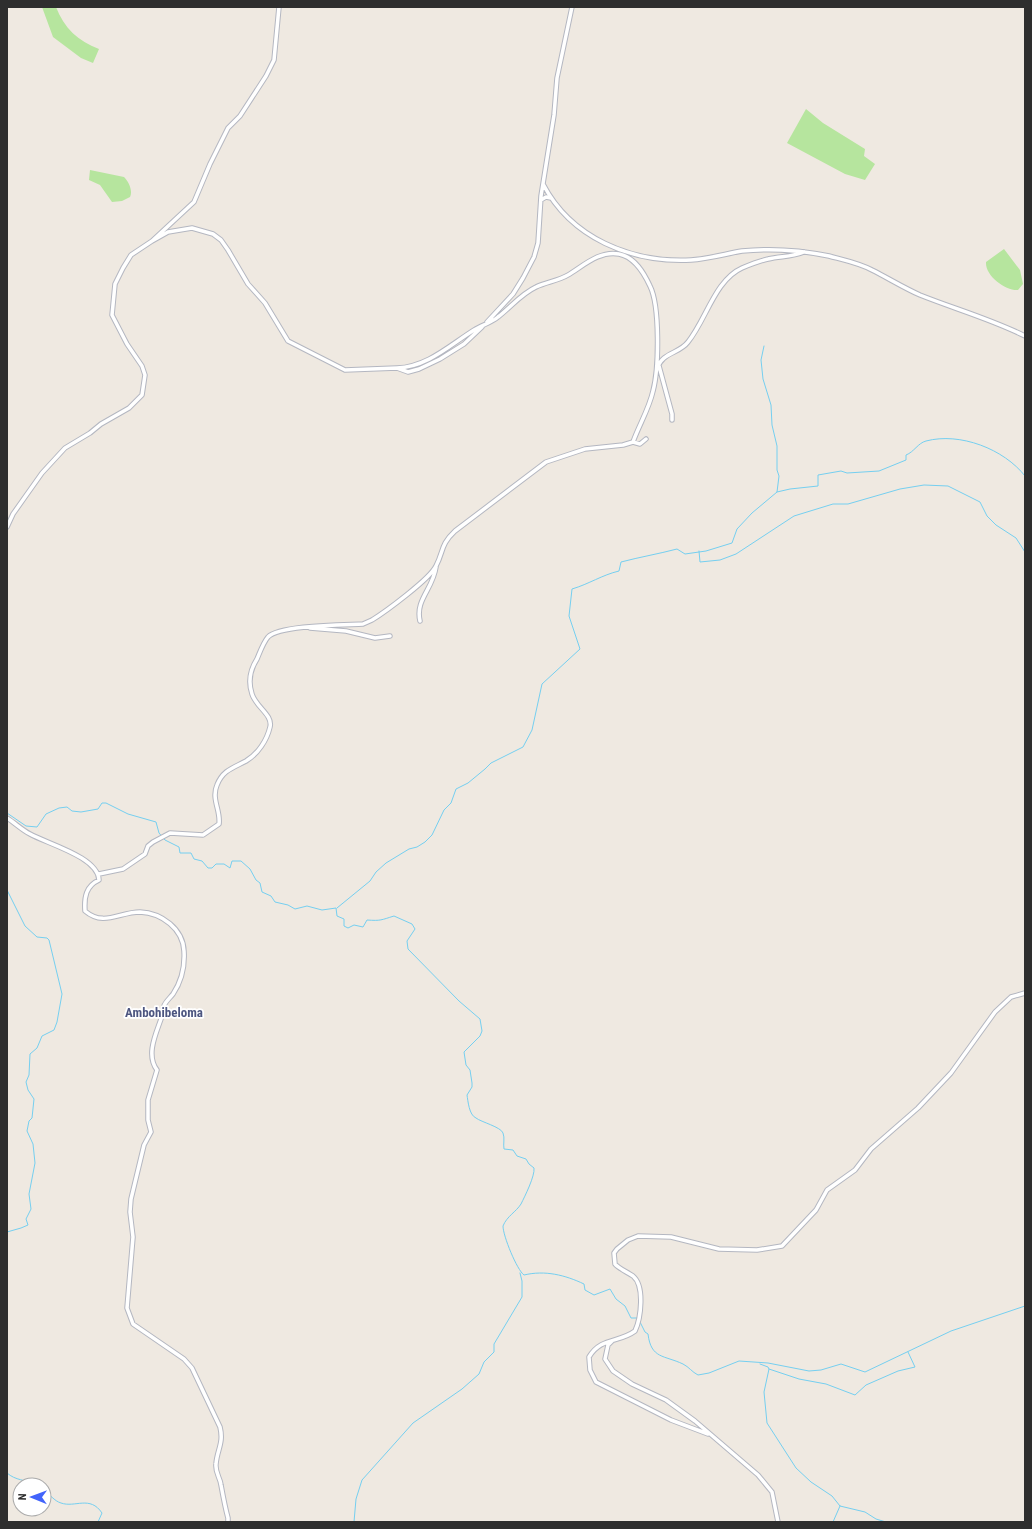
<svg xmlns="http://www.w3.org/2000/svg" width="1032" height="1529" font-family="'Roboto Condensed',sans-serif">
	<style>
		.green { fill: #b6e59e }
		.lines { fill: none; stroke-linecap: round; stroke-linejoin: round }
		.stream { stroke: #75cff0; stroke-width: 1 }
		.minor-casing { stroke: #b4b7c1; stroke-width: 5.5 }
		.minor { stroke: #fff; stroke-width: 3.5 }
		.labels { text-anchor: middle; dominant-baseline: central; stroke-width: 3.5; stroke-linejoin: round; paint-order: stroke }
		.quarter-label { font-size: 13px; font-weight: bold; fill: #4d5680; stroke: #fff }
	</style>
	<rect width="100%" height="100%" fill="#efe9e1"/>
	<path class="green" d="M42,7h14c8,21 22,34 43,42l-6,14 -12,-5 -28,-21z
		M806,109l17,14 42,26 -1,7 11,8 -10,16 -20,-6 -58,-31z
		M90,170l34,7c5,5 9,14 6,20l-8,4 -10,1 -12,-17 -11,-5z
		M1004,249l16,21 3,14 -5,6c-12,1 -33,-14 -32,-28z"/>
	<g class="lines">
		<path class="stream" d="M777,492l13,-3 28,-3v-11l23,-4 6,2 32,-2 27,-11v-5c8,-3 12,-12 20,-14 34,-9 78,8 99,35
			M699,551l1,11 20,-2 16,-6 58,-38 39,-12h15l52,-15 24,-4 24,1 32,16 7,14 9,9 20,13 9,14
			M7,813l19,13 11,1 9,-13 13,-6 8,-1 5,4 9,1 17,-3 4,-6h4l22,11 28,8 3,11 6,7 14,7 1,6h11l3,6 8,2 6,7h4l4,-4h8l6,4 2,-7h9l9,8 6,11 4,3 2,9 9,4 4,6 13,3 7,4 12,-3 15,4 14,-2 1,8 7,3v7l4,2 6,-3 9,2 4,-7c14,1 14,0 27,-4l18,8 3,5 -8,12 1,8 51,52 21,18 2,12 -2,5 -16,16 2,13 4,5 2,13v4l-5,8c1,6 2,20 9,23 5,4 25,9 27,15 2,5 0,11 1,16l9,1 4,6 9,3 3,5 5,4c1,8 -9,28 -13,36 -5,8 -14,12 -18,22 0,10 14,44 21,49 21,-5 41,0 60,9l1,6 9,5 16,-6 6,10 9,7 6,12h6
			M7,890l18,36 12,11 10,1 2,2 13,54 -5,28 -3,8 -12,6 -5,12 -7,6 -1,21 -3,7 2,8 6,9 -2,19 -3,3 -2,10 6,13 2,19 -6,31 2,15 -5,10 2,6 -7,3 -14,4
			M337,908l33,-27 6,-9 10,-9 23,-14 8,-2 8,-5 7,-7 12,-25 7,-7 5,-14 12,-6 17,-14 6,-6 32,-16 9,-17 10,-46 38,-35 -11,-33 3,-27c17,-5 30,-14 47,-18l2,-9c19,-5 37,-8 56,-13l8,5 21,-3 26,-8 5,-14 15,-16 25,-21 2,-16 -2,-6v-24l-5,-21 -1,-20 -8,-26 -2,-19 3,-14
			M640,1322l5,10 3,2c3,25 16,21 35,30 6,3 9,8 15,11l11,-2 30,-12 29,2 41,8 12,-1 20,-6 24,8 86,-41 74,-25
			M760,1364l8,3 1,2 -5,23 3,31 29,45 15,14 21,14 8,10 25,6 11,7 10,3
			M769,1369l30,10 27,5 29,11 11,-10 32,-14 17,-4 -7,-15
			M7,1473c9,8 18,6 28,12
			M44,1491c6,3 10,10 17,12 14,5 29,-8 41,10l-4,9
			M354,1522l2,-23 6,-19 51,-57 49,-34 17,-15 5,-12 10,-10v-8l28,-47v-16l-2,-8
			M833,1522l7,-16"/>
		<g class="minor-casing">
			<path id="minor" d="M543,184c28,54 88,79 148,76 16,-1 34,-6 51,-9 29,-3 58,-1 87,5 15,4 30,7 43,14 16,8 32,18 48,25 35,14 71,24 105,41
				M541,200l5,-3 5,1
				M152,241l16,-9 24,-4 21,6 8,6 7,10 20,34 17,19 23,38 57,29 52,-2 11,4 11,-3 21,-10 24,-15 18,-17
				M487,322l26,-28 10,-16 11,-21 4,-14 3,-47 13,-81 3,-37 15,-71
				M659,366l13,48v6
				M657,369c5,-17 22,-15 31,-27 18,-22 27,-62 54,-74 7,-3 17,-7 26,-9 12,-3 24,-2 36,-7
				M633,442l7,2 6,-5
				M7,527l6,-13 12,-17 17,-24 23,-25 25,-15 11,-9 28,-16 13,-13 3,-20 -3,-9 -15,-22 -15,-29 3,-31 8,-16 8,-13 21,-14 42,-39 16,-38 18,-36 12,-12 26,-40 8,-16 5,-53
				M420,621c-5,-21 13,-32 16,-54
				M310,628l36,3 29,7 15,-2
				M7,818c8,5 15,12 23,16 18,10 68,23 69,46 -13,6 -15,17 -14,31 19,16 34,1 55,1 22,1 43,17 44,39 1,15 -3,31 -11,43 -3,4 -8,8 -9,12 -1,3 -1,7 -2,10 -5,16 -17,38 -5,54l-9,30v20l3,12 -7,13 -13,54 -1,13 3,25 -6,71 6,16 51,35 8,9 28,59c4,16 -3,23 -4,37 -1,9 4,13 5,21 2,11 4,22 7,33v4
				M99,874l24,-5 22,-15 3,-8 5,-4 17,-9 33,2 16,-11c2,-13 -8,-25 -2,-39 6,-15 16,-17 29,-24 12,-7 21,-21 24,-34 3,-12 -14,-20 -18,-33 -4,-12 -2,-24 5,-35 3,-7 6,-16 11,-22 11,-12 76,-12 95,-13l9,-4c13,-8 58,-41 64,-54 8,-15 4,-21 19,-35l91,-69 39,-13 38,-4 10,-3c6,-17 16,-33 20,-51 6,-23 7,-85 -3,-105 -6,-13 -15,-29 -31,-32 -19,-4 -36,12 -51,21 -10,6 -22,7 -32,12 -15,7 -25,20 -38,30 -7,6 -16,8 -24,13 -24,15 -47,37 -77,38
				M612,1341l-4,4 -3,14 8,12 19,13 34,16 29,21 63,54 14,17 6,30
				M708,1434l-37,-14 -75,-38 -6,-12 -1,-13c12,-20 30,-14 46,-26 6,-13 10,-45 -2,-55 -6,-4 -15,-8 -18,-12l-1,-11 3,-4 11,-9 10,-4 33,1 48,12 38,1 25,-4 34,-36 11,-20 28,-20 16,-21 47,-41 33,-35 44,-61 16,-15 14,-4"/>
		</g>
		<use href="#minor" class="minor"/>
	</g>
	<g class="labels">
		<g class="quarter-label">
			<text x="164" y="1012">Ambohibeloma</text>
		</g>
	</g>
	<rect width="1032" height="1529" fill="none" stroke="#2e2e2e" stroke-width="16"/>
	<g transform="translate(32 1497) rotate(271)"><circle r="19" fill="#ffffff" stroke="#ababab"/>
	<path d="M0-3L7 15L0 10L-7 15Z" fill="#4264fb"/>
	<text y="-6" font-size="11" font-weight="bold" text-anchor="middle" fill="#2e2e2e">N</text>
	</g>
</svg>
